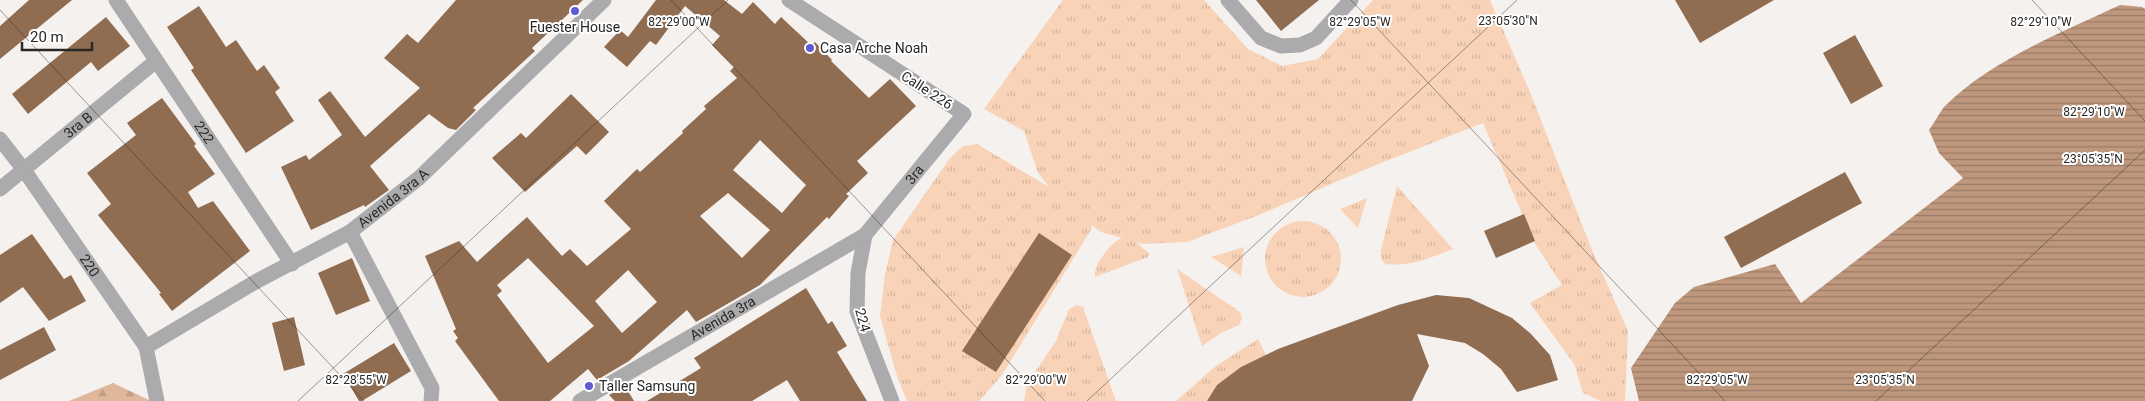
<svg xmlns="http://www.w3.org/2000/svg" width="2145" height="401" font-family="Roboto,sans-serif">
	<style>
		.grass { fill: url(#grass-tufts) }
		.forest { fill: url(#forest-firs) }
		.water { fill: url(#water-rules) }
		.building { fill: #906c51; fill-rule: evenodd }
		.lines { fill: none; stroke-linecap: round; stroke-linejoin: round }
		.minor { stroke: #ababad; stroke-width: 15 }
		.ticks { fill: none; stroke: #292827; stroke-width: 1; stroke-opacity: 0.45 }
		.poi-dot { fill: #605ad3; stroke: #fff; stroke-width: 2 }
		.labels { text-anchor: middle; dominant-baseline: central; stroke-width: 4; stroke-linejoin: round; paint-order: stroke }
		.poi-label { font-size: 14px; fill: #292827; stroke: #fff; text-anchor: start }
		.street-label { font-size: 14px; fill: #292827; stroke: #fff }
		.ticks-label { font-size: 12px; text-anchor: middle; fill: #292827; stroke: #fff; stroke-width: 4; stroke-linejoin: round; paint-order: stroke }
	</style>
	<defs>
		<pattern id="grass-tufts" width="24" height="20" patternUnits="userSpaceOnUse" patternTransform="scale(1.25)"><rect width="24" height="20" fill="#f9d3b8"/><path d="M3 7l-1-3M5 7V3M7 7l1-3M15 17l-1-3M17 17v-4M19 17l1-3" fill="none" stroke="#d5b59e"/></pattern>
		<pattern id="forest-firs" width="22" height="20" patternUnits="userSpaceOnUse" patternTransform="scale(1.25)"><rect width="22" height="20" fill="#e0b79b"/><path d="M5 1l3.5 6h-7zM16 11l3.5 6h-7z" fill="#c09d86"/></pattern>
		<pattern id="water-rules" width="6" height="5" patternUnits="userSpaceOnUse" patternTransform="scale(1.25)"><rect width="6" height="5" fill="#be977c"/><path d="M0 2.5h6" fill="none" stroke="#9a7b66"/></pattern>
	</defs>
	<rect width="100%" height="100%" fill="#f5f1ef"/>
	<path class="grass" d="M1063,0h141l44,49 34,17 36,-7 55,-59h117l40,92 62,158 36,81 -3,70h-24l-18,-8 -9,-29 -44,-61 32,-18 -28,-43 -51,-119 -112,44 -112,48 -72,27 -44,2 -7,-2 14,12 -2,3 -53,20c-2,-12 16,-35 27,-39l-21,-6 -10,-7 1,3 -90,147 -23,26h-72l-10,-25 -17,-60 5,-42 8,-34 57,-82 13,-12 14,-2 72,43 -11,-14 -14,-42 -40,-22z
		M1397,186l56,63c-23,9 -43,18 -68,15l-4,-6v-8z
		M1367,198l-9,30 -18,-19z
		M1265 259a38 38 0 1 1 76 0a38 38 0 1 1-76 0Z
		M1244,247l-3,29 -30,-19z
		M1177,269l63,43 2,6 -3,7 -18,8 -19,13z
		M1077,305l6,2 33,94h-92l3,-17 29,-43 13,-32z
		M1258,339l8,16 -49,30 -10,16h-31l40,-35z"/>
	<path class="forest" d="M113,383l38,18h-82z"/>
	<path class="water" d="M2120,5l22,2 3,2v392h-506l-8,-33 44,-65 19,-16 81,-23 26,39 162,-125 -24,-25 -10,-23c5,-7 10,-16 15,-23 45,-46 119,-75 176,-102z"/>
	<path class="building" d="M29,0h43l-72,59v-33z
		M456,0h127l-51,48 3,3 -62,57 3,2 -20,20 -8,-2 -19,-14 -59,52 19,24 -24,17 -1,-2 -53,25 -30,-63 25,-12 3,5 33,-25 -24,-35 12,-9 35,46 55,-49 -36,-30 23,-24 11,9z
		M656,0h68l18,14 11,-12 22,22 6,-7 30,28 4,-3 17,18 -1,1 38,37 21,-19 26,27 -59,55 11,12 -22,21 3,2 -20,23 -2,-2 -67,68 -64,37 -9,-12 -58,51 -32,19 -9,-11 -38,32h-51l-44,-60 3,-3 -5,-7 3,-2 -31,-73 34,-15 18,21 50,-45 35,39 8,-7 17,17 44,-37 -27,-28 33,-32 3,3 43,-39 -1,-2 24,-22 -2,-3 33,-28 -7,-7 4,-4 -22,-22 8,-9 -35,-30 -29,39 -6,-4 -23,26 -23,-20 16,-17 8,7zM760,140l46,45 -24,28 -49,-43zM728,193l42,37 -28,28 -42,-42zM528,258l66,68 -46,37 -51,-68 5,-4 -5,-6zM628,270l29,32 -35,31 -27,-32z
		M1256,0h63l-38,31z
		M1675,0h99l-74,43z
		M199,6l27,41 10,-7 21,31 7,-6 16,23 -5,4 19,29 -48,32 -55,-83 3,-2 -27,-41z
		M106,17l24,29 -32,25 -7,-9 -63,52 -16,-20z
		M1855,35l28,51 -32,18 -28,-51z
		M571,94l38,38 -23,23 -9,-9 -52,46 -33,-34 29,-25 5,5z
		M162,98l34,46 -2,2 21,28 -27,18 10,16 15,-7 37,50 -78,60 -13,-17 2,-1 -63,-78 13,-11 -24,-31 49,-38 -9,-12z
		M1845,172l17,31 -121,65 -17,-31z
		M1524,214l11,27 -39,17 -12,-27z
		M1039,233l33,22 -76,117 -34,-21z
		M32,234l32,45 7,-4 15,26 -37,20 -26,-34 -23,16v-48z
		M352,258l18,43 -34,14 -18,-42z
		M806,288l22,36 4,-3 15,25 -10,6 30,49h-67l-13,-21 -35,21h-105l54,-33 -7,-10z
		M1436,295l33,3 43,20 18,15 20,22 8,25 -41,12 -16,-23 -18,-15 -18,-11 -48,-9 12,32 -17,35h-205l10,-16 24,-18 37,-18 120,-44z
		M294,317l11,48 -21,6 -12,-48z
		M44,327l12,23 -56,30v-30z
		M394,343l17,28 -49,30h-3l-16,-27z
		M625,386l9,15h-19l-6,-6z"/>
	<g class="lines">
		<g class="minor">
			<path id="s1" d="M116,0l176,264"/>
			<path d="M1228,0l33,38 20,8 19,-1 16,-7 35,-38"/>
			<path id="s2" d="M0,139l24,31 122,177 11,54"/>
			<path id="s3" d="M0,189l156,-128"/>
			<path d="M350,232l82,156 -1,13"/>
			<path d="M865,235l-7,38 -1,38 35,90"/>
			<path id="s4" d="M146,347l111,-66 93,-49 69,-54 185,-178"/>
			<path id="s5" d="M580,401l285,-166 99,-121 -175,-114"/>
		</g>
	</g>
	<path class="ticks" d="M671,0l374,401M1351,0l374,401M2032,0l113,121M0,10l364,391M298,401l430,-401M1087,401l430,-401M1876,401l269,-251"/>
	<g class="poi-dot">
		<circle cx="575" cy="11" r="5"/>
		<circle cx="810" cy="48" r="5"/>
		<circle cx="589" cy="386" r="5"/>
	</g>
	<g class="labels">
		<g class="poi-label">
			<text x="575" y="27" text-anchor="middle">Fuester House</text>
			<text x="820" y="48">Casa Arche Noah</text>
			<text x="599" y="386">Taller Samsung</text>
		</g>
		<g class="street-label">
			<text transform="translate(927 90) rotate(33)">Calle 226</text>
			<text stroke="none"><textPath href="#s3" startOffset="101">3ra B</textPath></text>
			<text stroke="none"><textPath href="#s1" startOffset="159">222</textPath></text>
			<text stroke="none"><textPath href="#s5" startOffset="408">3ra</textPath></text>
			<text stroke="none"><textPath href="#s4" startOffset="289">Avenida 3ra A</textPath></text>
			<text stroke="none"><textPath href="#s2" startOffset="155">220</textPath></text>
			<text stroke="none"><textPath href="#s5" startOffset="165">Avenida 3ra</textPath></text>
			<text transform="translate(863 320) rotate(74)">224</text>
		</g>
	</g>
	<g class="ticks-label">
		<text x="1508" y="25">23°05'30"N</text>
		<text x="679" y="26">82°29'00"W</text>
		<text x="1360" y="26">82°29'05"W</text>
		<text x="2041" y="26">82°29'10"W</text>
		<text x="2094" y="116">82°29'10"W</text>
		<text x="2093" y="163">23°05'35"N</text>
		<text x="356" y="384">82°28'55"W</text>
		<text x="1036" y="384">82°29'00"W</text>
		<text x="1717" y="384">82°29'05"W</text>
		<text x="1885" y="384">23°05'35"N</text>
	</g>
	<path d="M22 42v8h70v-8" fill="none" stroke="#292827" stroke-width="2.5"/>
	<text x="30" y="42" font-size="15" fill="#292827" stroke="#ffffff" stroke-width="4" paint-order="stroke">20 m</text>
</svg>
